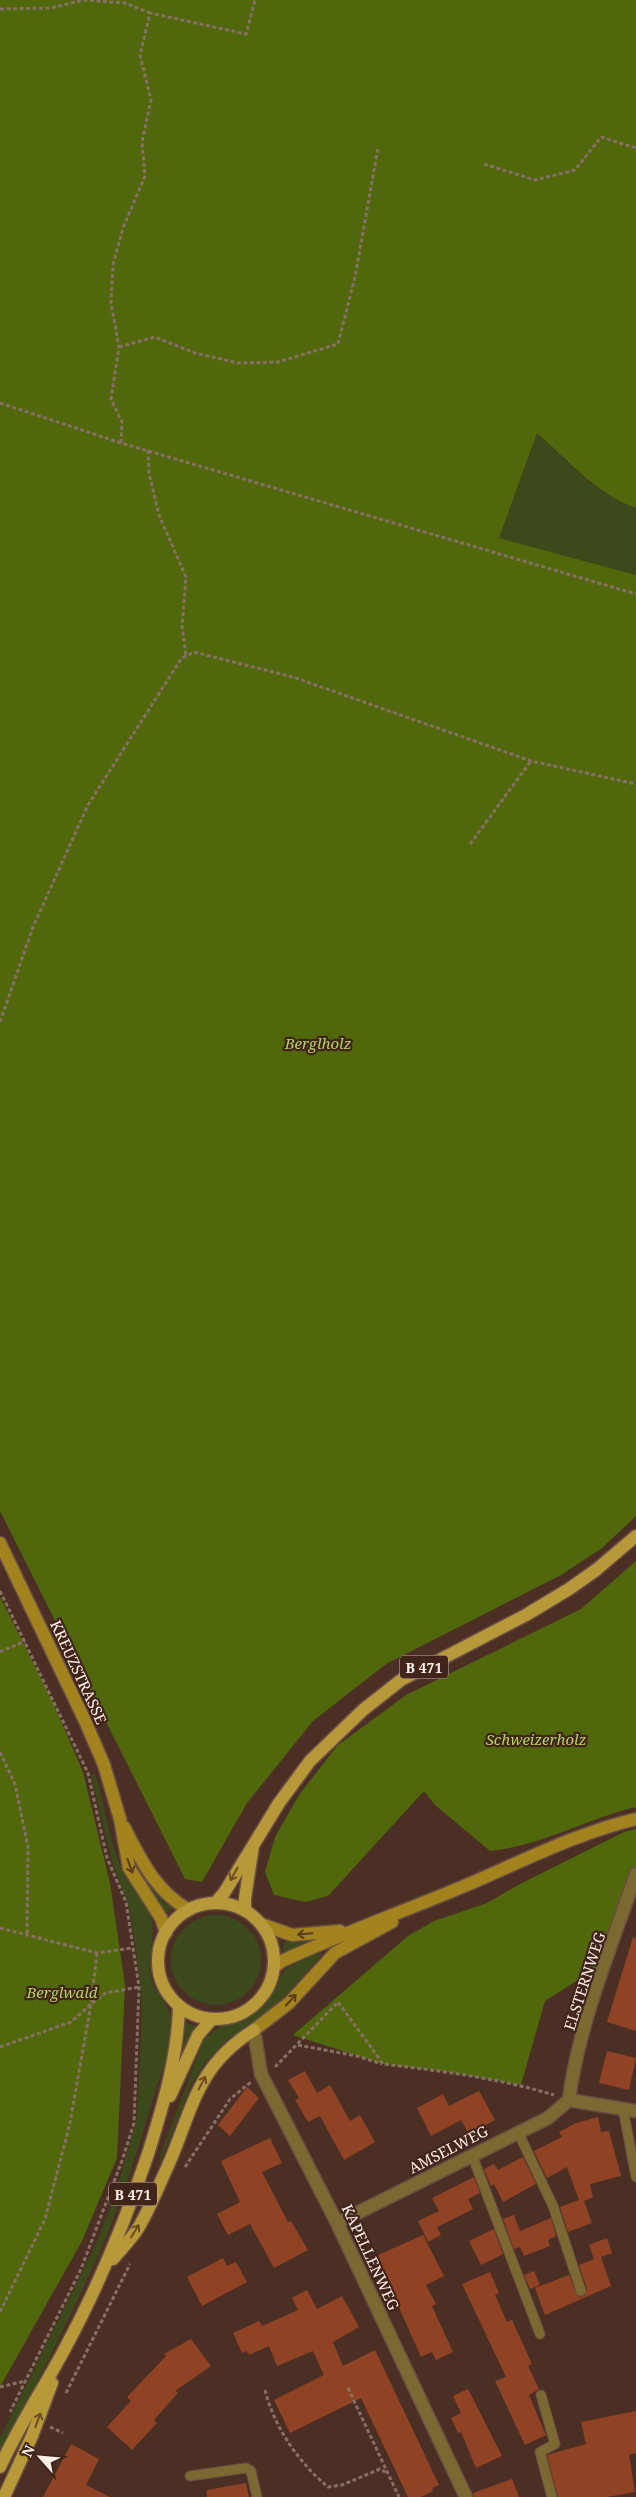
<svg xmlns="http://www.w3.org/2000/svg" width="636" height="2497" font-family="'Noto Serif',serif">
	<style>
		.green { fill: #3c4a1b }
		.forest { fill: #50670c }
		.building { fill: #8f4224 }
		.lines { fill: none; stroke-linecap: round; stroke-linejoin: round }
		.lane-casing { stroke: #694e44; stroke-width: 11 }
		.street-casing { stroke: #694e44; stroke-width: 15 }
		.secondary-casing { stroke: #694e44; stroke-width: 15 }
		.primary-casing { stroke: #694e44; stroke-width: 15 }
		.path { stroke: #886f66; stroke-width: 3; stroke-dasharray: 4 2.5; stroke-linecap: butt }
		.lane { stroke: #7c6932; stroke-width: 9 }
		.street { stroke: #7c6932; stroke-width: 12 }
		.secondary { stroke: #a2831e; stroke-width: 12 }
		.primary { stroke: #b8993a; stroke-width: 12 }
		.oneway { stroke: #593c1b }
		.oneway2 { stroke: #6b4e25 }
		.labels { text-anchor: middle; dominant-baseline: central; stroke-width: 4.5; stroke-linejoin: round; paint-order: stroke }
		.shield { fill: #41251a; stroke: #c6b2ab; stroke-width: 1 }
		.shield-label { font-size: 14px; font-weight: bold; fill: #ffefe9 }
		.park-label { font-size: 15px; font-style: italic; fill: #b2d466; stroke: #41251a }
		.street-label { font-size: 15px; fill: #ffefe9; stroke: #41251a }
	</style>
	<rect width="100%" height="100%" fill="#4c2f24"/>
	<path class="green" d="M537,433c30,28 60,62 99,75v67l-137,-37z
		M95,1774c10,30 13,62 25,91 8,19 25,34 31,52 6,21 -6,43 1,64 4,13 17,24 19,37 3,27 -11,58 -19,84 -17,58 -36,116 -62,171 -28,62 -60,122 -90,183v-18l95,-192 18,-45 24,-82 5,-108 -2,-33 -10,-67 -19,-53 -20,-82z
		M148,1882l16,21 8,5 -8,7 -20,-31z
		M171 1960a45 45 0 1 1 90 0a45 45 0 1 1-90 0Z
		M316,1938l2,4 -35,11v-11h16z
		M316,1953l5,1v2l-48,53 -46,31 -23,24 -13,21 -31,78v-7l44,-117 17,-13 23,-7 11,-7 12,-11 14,-26 7,-8z
		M186,2023l11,3 -17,34 5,-21z"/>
	<path class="forest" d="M0,0h636v508c-40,-14 -68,-48 -99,-75l-38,105 137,37v941l-34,32 -41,27 -175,89 -73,57 -66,82 -45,79 -17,-3 -185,-368z
		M636,1561v246c-50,12 -95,39 -146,44l-55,-46 -11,-14 -96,105 -23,6 -31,-7 -9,-23 10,-35 24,-42 38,-49 69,-51 175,-86z
		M0,1597l51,101 32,74 27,111 15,102 -8,173 -35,83 -82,146z
		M636,1829v45l-35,103 -23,3 -33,21 -24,84 -72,-13 -66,-8 -90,-29 115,-99 26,-15 53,-18 35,-20 102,-51z"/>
	<path class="building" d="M633,1937l3,1v93l-29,-9z
		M607,2051l29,7 -7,32 -30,-7z
		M305,2071l12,22 13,-8 20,36 10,-6 15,27 -31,18 -24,-44 -12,6 -13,-22 4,-2 -11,-18z
		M247,2087l12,11 -29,38 -12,-11z
		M479,2091l16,29 -26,14 -8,-14 -30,16 -14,-28 26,-14 6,12z
		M598,2117l3,15 8,-1 12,45 -31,8 3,13 -9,4 8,22 -24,9 -8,-25 19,-7 -12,-33 -20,11 -13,-27 28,-14 -3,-5 17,-9z
		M270,2138l12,25 -20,9 26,50 3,-1 17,29 -34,18 -24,-44 -22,11 -11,-21 23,-12 -19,-41z
		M523,2157l13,27 -33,18 -9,-18 -3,2 -7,-17 10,-5 4,6z
		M474,2177l6,16 -12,6 5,10 -36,18 4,8 -13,7 -10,-21 21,-10 -7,-13z
		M514,2215l6,16 31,-13 5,18 -8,4 2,6 -26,10 -4,-9 -6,2 -11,-30z
		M494,2229l9,25 -22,11 -12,-24z
		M423,2235l21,41 -18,9 10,19 -4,2 21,46 -17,8 -4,-8 -11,5 -45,-101z
		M607,2238l5,15 -11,4 10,29 -66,29 -10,-27 34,-13 8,20 3,2 5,-2 2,-6 -8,-24 15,-6 -5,-14z
		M223,2258l4,8 9,-4 11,20 -45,24 -15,-29z
		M534,2271l6,14 -10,4 -6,-14z
		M490,2272l9,21 -4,2 12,27 5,-2 20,44 -4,2 11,23 -10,6 17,40 -21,10 -30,-64 11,-4 -44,-93z
		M307,2290l10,19 25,-13 17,31 -26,15 10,24 32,-16 64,135 -7,3 1,3 -12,6h-13l-47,-99 -71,35 -16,-33 50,-25 -11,-24 -36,15 -8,-20 -20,9 -2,-4 -5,2 -9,-20 26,-12 3,5 36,-16 -6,-12z
		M191,2339l20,27 -36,25 3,2 -24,27 3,3 -25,27 -25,-23 24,-26 -4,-4 39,-41 -2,-2z
		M468,2389l34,67 -26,12 -15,-36 -3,1 -7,-15 10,-5 -8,-17z
		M636,2411v42l-7,2 6,37 -28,5h-49l-11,-42 39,-11 -5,-22z
		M71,2444l28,15 -13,26 24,12h-67z
		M512,2479l7,18h-45l-1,-4z
		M246,2483l3,14h-42v-7z"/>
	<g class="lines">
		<g class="lane-casing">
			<path id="lane" d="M623,2109l13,68
				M518,2132l35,74 28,85
				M472,2155l68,179
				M541,2395l14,49 -15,8 12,45
				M190,2476l56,-8 5,3 6,26"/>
		</g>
		<g class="street-casing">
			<path id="street" d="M254,2030l7,44 76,149 129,274
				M569,2100c9,-75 43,-155 67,-226
				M569,2100l67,11
				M337,2223l211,-105 21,-18"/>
		</g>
		<g class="secondary-casing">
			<path id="secondary" d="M0,1543l86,180 18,42 16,54 9,49 32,50 5,15
				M124,1827c17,33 32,65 65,83
				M261,1924l31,11 48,-4
				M274,1967l8,-6c59,-27 120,-49 180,-74 57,-24 114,-54 174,-68
				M254,2030l35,-27 46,-50 57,-31"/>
		</g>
		<g class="primary-casing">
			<path id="primary" d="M215,1903l9,-10 55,-90 31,-42 53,-51 38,-30 125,-65 43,-26 27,-19 40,-34
				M158 1961a58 58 0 1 1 116 0a58 58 0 1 1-116 0Z
				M245,1910v-12l8,-52
				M170,2096l28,-61 14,-16
				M113,2259c7,-8 15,-17 22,-26 13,-19 22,-44 32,-65 26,-58 28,-101 87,-138
				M0,2467c18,-40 42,-76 63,-115 35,-64 62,-130 85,-198 15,-48 30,-98 31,-148
				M4,2497l28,-61 20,-53"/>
		</g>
		<path class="path" d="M0,9l51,-1 32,-8 42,3 25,10
			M484,164l51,16 40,-10 26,-33 35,11
			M119,347l36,-10 40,16 43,10 40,-1 60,-18 17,-67 23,-129
			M0,403l121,40 515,151
			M121,443l1,-21 -11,-23 8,-52 -8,-44 2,-38 10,-37 22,-52 -3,-34 9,-42 -11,-45 10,-42 96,21 9,-34
			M148,450l1,23 10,42 27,62 -4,49 4,30
			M470,844l61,-83
			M0,1022l33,-95 55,-122 93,-146 13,-7 99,25 238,84 105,23
			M0,1591l88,182 19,85 19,44 13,85 -5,136 -11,35 -42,111 -71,143
			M0,1652l25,-11
			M0,1752l15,32 13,63 -1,88
			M0,1928l97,25 35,-5
			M298,2045l59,11 25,8
			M0,2047l71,-25 20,-18 6,-51
			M275,2067l63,-65 45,62c58,7 115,14 171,31
			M185,2167l45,-68 21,-17
			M0,2312l45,-93 25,-96 21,-119 15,-11 33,-6
			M0,2387l25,-6
			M348,2388l51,109
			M265,2390c9,37 34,73 63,97l14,-2 38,-16 7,4
			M66,2393l64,-129
			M50,2427l13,6"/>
		<use href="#lane" class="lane"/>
		<use href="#street" class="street"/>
		<use href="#secondary" class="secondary"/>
		<use href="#primary" class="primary"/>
	</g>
	<defs><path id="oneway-shaft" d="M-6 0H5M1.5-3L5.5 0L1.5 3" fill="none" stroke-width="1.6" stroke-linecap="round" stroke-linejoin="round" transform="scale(1.25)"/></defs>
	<g class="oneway">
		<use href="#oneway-shaft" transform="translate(130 1866) rotate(70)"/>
		<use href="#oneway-shaft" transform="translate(305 1934) rotate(175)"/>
		<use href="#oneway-shaft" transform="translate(291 2000) rotate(-47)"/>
	</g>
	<g class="oneway2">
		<use href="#oneway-shaft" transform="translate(234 1874) rotate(119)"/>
		<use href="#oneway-shaft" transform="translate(202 2083) rotate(-62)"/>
		<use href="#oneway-shaft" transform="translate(135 2231) rotate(-58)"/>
		<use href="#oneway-shaft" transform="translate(38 2420) rotate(-70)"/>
	</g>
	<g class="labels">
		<g class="shield">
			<rect x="400" y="1655.5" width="48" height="23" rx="4"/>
			<rect x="109" y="2182.5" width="48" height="23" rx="4"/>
		</g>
		<g class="shield-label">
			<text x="424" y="1667">B 471</text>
			<text x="133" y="2194">B 471</text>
		</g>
		<g class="park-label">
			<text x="318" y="1043">Berglholz</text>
			<text x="536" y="1739">Schweizerholz</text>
			<text x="62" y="1992">Berglwald</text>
		</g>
		<g class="street-label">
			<text transform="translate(79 1672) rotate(65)">KREUZSTRASSE</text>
			<text transform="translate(584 1981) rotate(-72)">ELSTERNWEG</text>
			<text transform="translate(448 2149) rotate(-27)">AMSELWEG</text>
			<text transform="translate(371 2257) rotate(65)">KAPELLENWEG</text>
		</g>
	</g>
	<g transform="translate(40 2457) rotate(297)" stroke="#41251a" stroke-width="4" paint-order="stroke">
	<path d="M0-4L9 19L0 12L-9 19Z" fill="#ffefe9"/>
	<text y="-8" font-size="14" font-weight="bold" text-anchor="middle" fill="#ffefe9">N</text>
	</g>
</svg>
